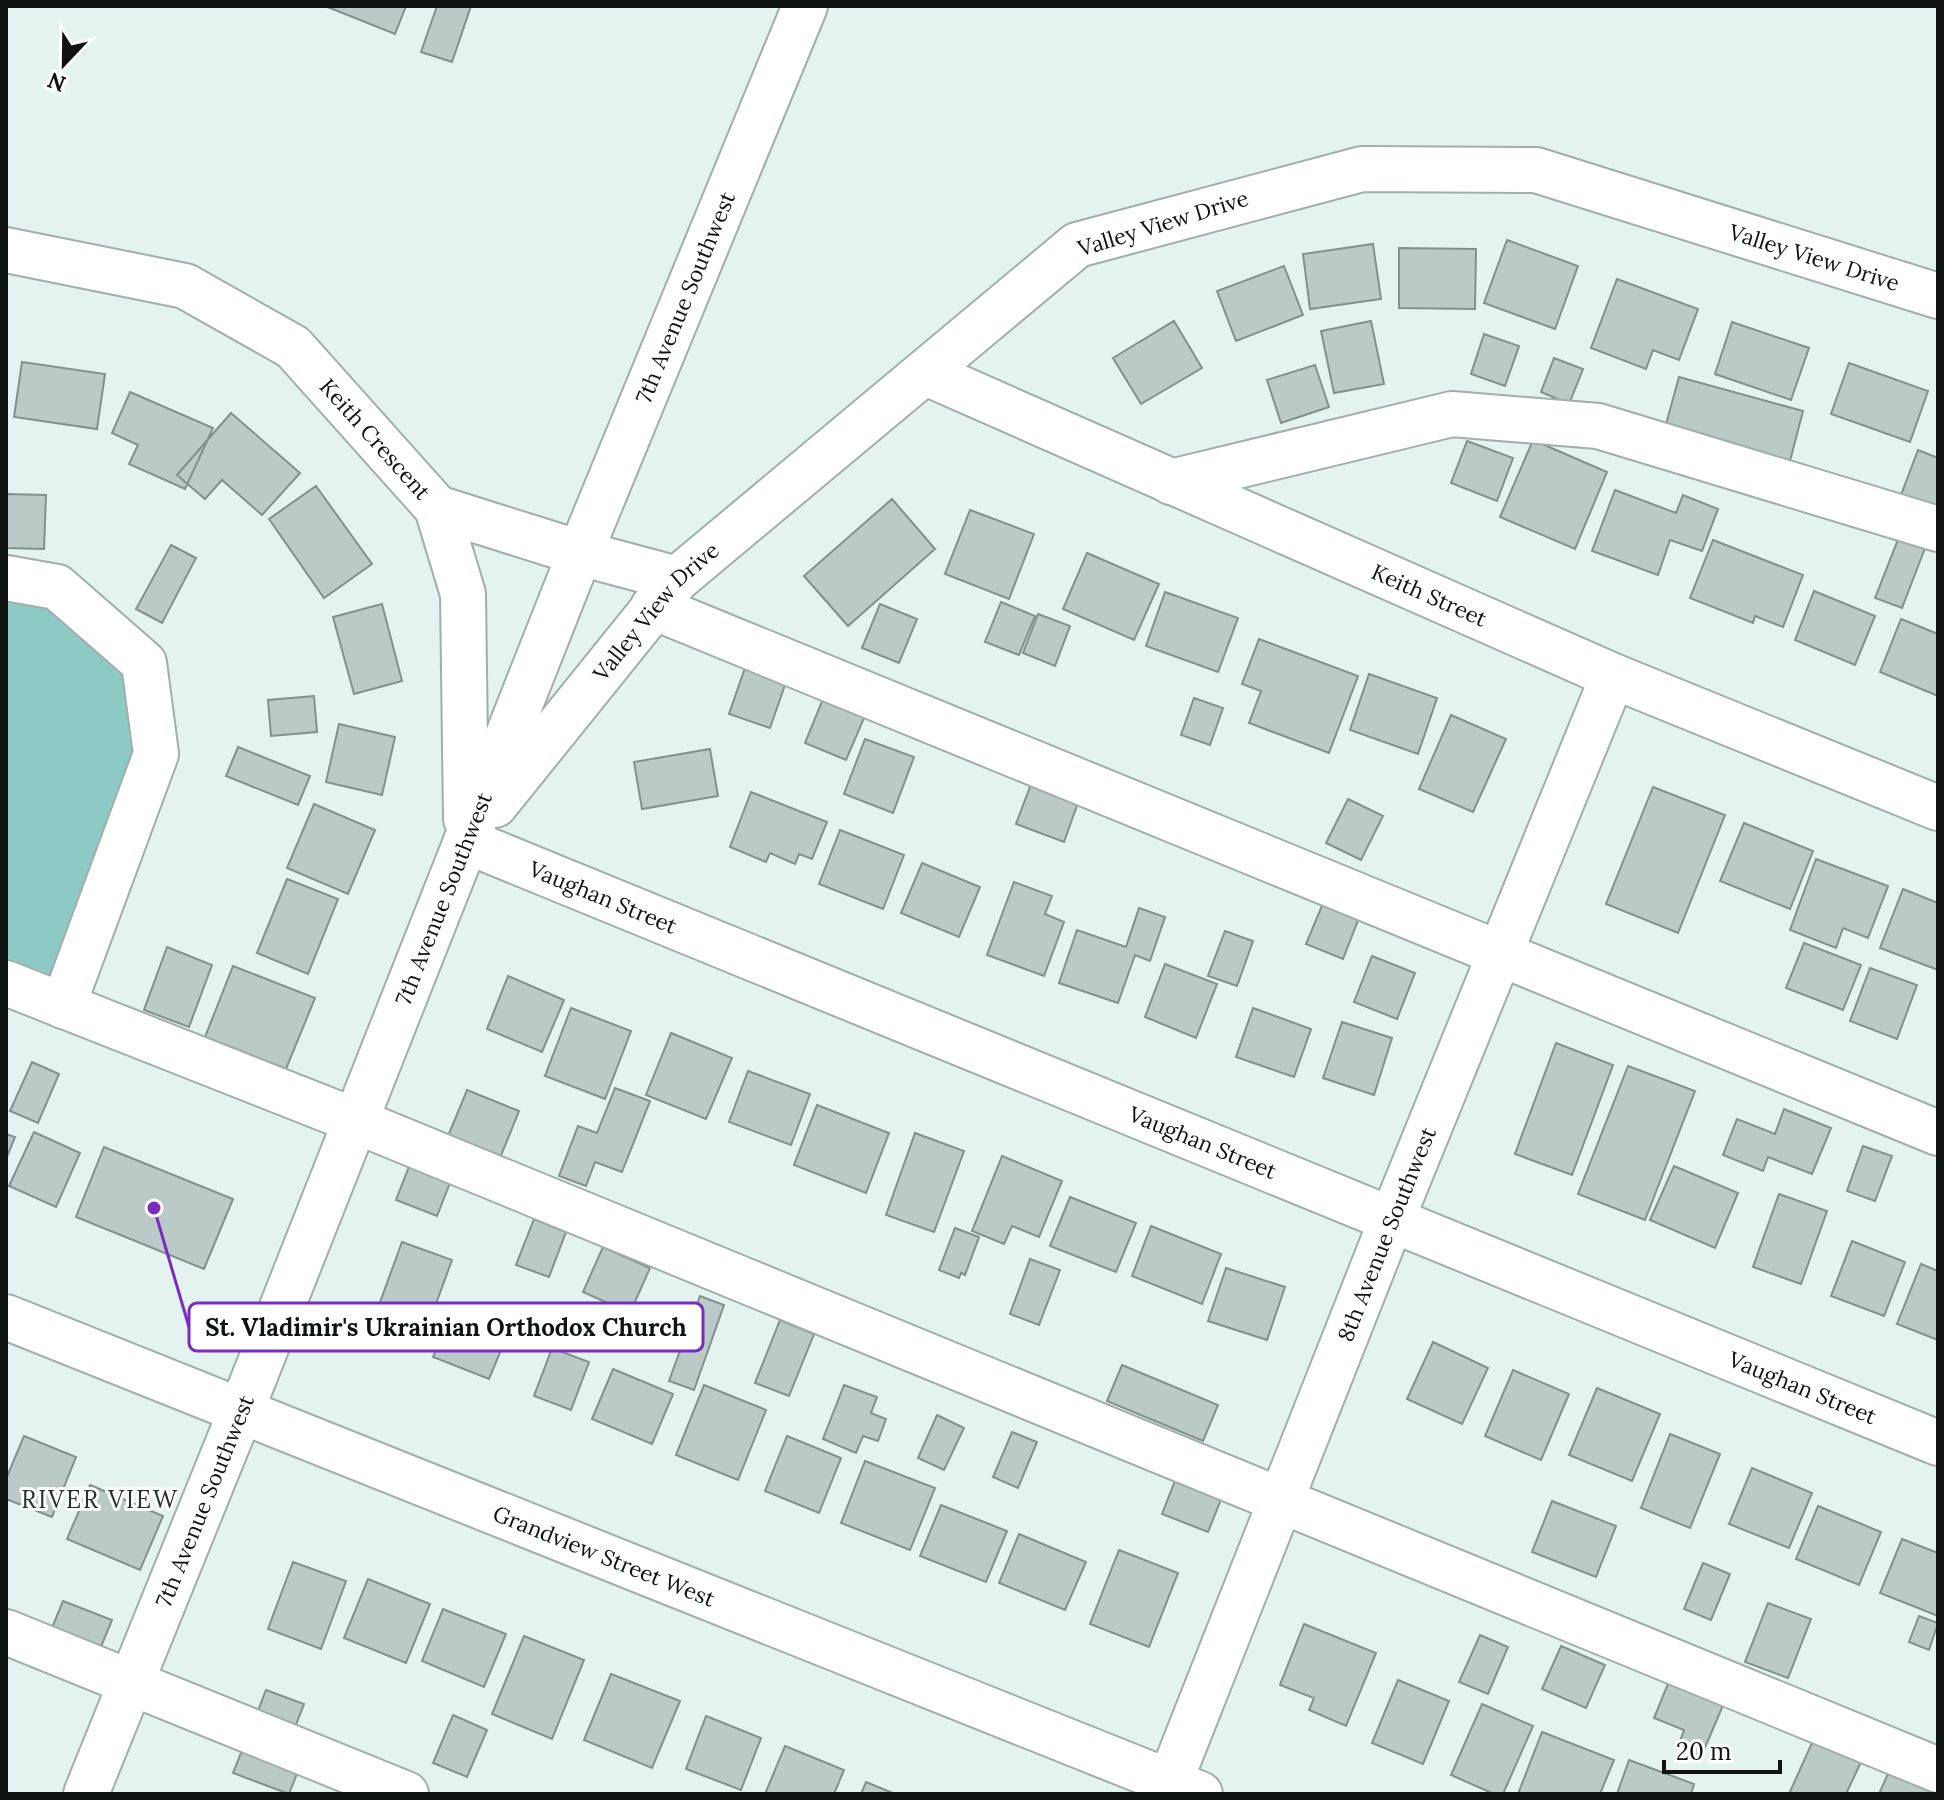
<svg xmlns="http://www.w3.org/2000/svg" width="1944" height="1800" font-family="Lora,serif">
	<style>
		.green { fill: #8ecac4 }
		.building { fill: #bbc9c7; stroke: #83908e; stroke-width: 2 }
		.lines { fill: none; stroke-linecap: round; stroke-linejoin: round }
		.minor-casing { stroke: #a0aeac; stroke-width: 48 }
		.minor { stroke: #fff; stroke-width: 44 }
		.labels { text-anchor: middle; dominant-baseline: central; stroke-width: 6; stroke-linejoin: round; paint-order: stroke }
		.street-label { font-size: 22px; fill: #0f1413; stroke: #fff }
		.neighbourhood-label { font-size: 24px; letter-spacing: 2px; fill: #263130; stroke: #fff }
		.leader { fill: none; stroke: #7b2cbf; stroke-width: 3 }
		.callout-dot { fill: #7b2cbf; stroke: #fff; stroke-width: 3 }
		.callout { fill: #fff; stroke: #7b2cbf; stroke-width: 3 }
		.callout-label { font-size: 24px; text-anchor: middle; font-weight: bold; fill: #0f1413 }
	</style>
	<rect width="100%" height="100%" fill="#e4f2f0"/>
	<path class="green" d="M6,586l28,8 75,53 25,49 2,67 -87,228 -43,-17z"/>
	<path class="building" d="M325,6h81l-11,28z
		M437,6h34l-19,56 -31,-10z
		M1507,240l71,26 -23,63 -71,-26z
		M1373,244l8,55 -71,10 -7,-55z
		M1399,248l77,1 -1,60 -76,-1z
		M1284,266l19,49 -67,26 -19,-50z
		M1617,279l81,30 -19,51 -26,-10 -7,19 -55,-21z
		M1174,321l28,47 -61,36 -28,-46z
		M1371,321l13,63 -50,9 -13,-62z
		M1732,322l77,26 -18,52 -76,-26z
		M1484,334l35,12 -14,40 -34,-12z
		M1554,358l29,11 -14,35 -28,-12z
		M22,362l83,12 -8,55 -83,-12z
		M1849,363l79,28 -18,51 -79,-28z
		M1315,365l14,42 -48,16 -14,-43z
		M1679,377l124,34 -13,50 -125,-33z
		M130,392l83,36 -28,61 -56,-25 9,-19 -26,-12z
		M231,413l69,60 -38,42 -40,-35 -17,19 -28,-24z
		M1533,440l74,32 -32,77 -75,-32z
		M1467,441l46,17 -16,43 -46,-18z
		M1918,450l20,8v42l-3,8 -34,-13z
		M316,486l56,78 -48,34 -55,-79z
		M1615,490l61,23 7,-18 35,14 -16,42 -32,-11 -12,35 -66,-24z
		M6,494l40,1 -2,54 -38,-1z
		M892,499l43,50 -87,77 -44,-50z
		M970,510l64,24 -25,65 -64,-25z
		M1899,537l26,11 -23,60 -27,-10z
		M1713,540l90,35 -20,52 -28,-11 -2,7 -63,-25z
		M171,545l25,13 -34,65 -26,-14z
		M1087,553l72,31 -25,56 -71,-31z
		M1814,591l61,25 -20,49 -60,-25z
		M1165,592l73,26 -20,54 -72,-26z
		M1001,602l34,14 -16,39 -34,-13z
		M382,604l20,77 -48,13 -21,-77z
		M880,604l37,15 -18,44 -37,-15z
		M1038,614l32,12 -15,40 -32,-13z
		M1901,619l37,15v62l-58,-24z
		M1259,639l99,37 -29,77 -80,-30 12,-32 -19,-7z
		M746,665l41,14 -17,49 -41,-14z
		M1369,674l68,24 -19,56 -68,-24z
		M825,694l42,17 -21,49 -41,-17z
		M314,696l3,36 -46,4 -3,-36z
		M1194,698l29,10 -13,37 -29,-10z
		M1451,715l55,24 -33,73 -54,-23z
		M339,724l56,13 -13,58 -56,-13z
		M865,739l49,18 -21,56 -49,-19z
		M238,747l72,29 -12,29 -72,-29z
		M710,749l8,47 -76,13 -8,-47z
		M1034,776l47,18 -17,48 -48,-18z
		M1653,787l72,28 -47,118 -72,-29z
		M751,792l76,30 -15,37 -13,-5 -4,10 -25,-11 -4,9 -36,-15z
		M1348,799l35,17 -22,44 -35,-17z
		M314,804l61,26 -27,64 -61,-26z
		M1744,823l69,28 -23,58 -70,-28z
		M840,830l64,25 -21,54 -64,-25z
		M1816,859l72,27 -20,52 -25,-10 -7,20 -46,-18z
		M922,863l58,24 -21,50 -58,-24z
		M287,879l51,20 -30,75 -51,-21z
		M1014,882l38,14 -7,18 19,8 -20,54 -57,-21z
		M1903,889l35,14v67l-58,-22z
		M1326,896l36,14 -19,49 -37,-15z
		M1139,908l26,9 -15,44 -15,-6 -17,48 -59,-20 18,-53 49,17z
		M1225,931l28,10 -16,45 -29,-10z
		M1804,943l57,22 -18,45 -57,-22z
		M167,947l45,18 -23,62 -45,-17z
		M1372,956l43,17 -18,46 -43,-17z
		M1165,964l52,20 -21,54 -51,-21z
		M233,966l82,32 -29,71 -81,-32z
		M1870,968l47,17 -20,54 -47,-18z
		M508,976l56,24 -22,52 -55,-23z
		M571,1008l60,23 -26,68 -60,-23z
		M1253,1008l58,21 -17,48 -58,-20z
		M1342,1022l50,16 -18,57 -51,-17z
		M671,1033l61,25 -26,61 -60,-24z
		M1556,1043l57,22 -41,110 -57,-21z
		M32,1062l27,12 -21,49 -28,-12z
		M1628,1066l67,25 -50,129 -67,-26z
		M748,1071l62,23 -19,51 -62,-23z
		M615,1088l35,13 -28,71 -27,-10 -9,24 -27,-10 19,-50 19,7z
		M467,1090l52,21 -19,47 -52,-22z
		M817,1105l72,28 -23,60 -72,-28z
		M1784,1109l47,19 -19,46 -44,-17 -5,14 -40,-16 14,-36 38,15z
		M34,1132l46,21 -24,54 -47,-21z
		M915,1133l49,18 -30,81 -48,-17z
		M6,1134l9,3 -9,22z
		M1863,1146l29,10 -17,45 -28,-10z
		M104,1147l129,52 -29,70 -128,-52z
		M1002,1156l60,25 -23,56 -27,-11 -8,18 -32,-13z
		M412,1159l41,16 -16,41 -41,-16z
		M1674,1166l64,27 -23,55 -65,-28z
		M1779,1194l48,17 -26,73 -48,-17z
		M1070,1197l66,26 -20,49 -66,-26z
		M534,1219l32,13 -17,45 -33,-12z
		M1151,1226l70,28 -19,50 -70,-28z
		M955,1228l24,9 -14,38 -4,-2 -2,5 -20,-8z
		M1852,1241l53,21 -21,54 -53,-20z
		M402,1242l50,18 -27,74 -50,-18z
		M603,1247l47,21 -20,45 -47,-21z
		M1030,1259l30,11 -21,55 -29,-11z
		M1921,1264l17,7v69l-41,-16z
		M1226,1268l59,19 -18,53 -59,-19z
		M700,1296l24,9 -30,85 -25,-9z
		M455,1303l56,23 -22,53 -56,-22z
		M780,1320l34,14 -25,62 -34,-13z
		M1433,1342l55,26 -26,56 -55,-25z
		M552,1348l37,14 -18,48 -37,-14z
		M1122,1365l96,40 -15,36 -96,-40z
		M613,1369l60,25 -21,50 -60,-25z
		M1513,1370l56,24 -28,66 -56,-24z
		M704,1385l62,25 -28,70 -62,-25z
		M844,1385l33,12 -6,16 15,6 -8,22 -15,-5 -7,17 -33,-14z
		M1597,1388l63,26 -28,67 -63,-26z
		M937,1415l27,13 -20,42 -26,-12z
		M1012,1432l25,10 -19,46 -25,-11z
		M1670,1434l50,20 -30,74 -49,-20z
		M24,1436l52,21 -24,60 -46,-18v-20z
		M787,1436l54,22 -22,55 -54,-22z
		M865,1461l70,27 -25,62 -69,-27z
		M1180,1468l46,19 -18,45 -46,-18z
		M1752,1468l60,25 -23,55 -60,-24z
		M90,1485l73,31 -23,54 -73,-31z
		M1552,1501l64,25 -20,51 -64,-25z
		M941,1505l66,26 -21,51 -66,-26z
		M1818,1506l63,26 -22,53 -63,-26z
		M1019,1534l67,28 -21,48 -66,-27z
		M1902,1539l36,14v63l-58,-23z
		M1119,1550l59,23 -29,74 -59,-23z
		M293,1562l53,19 -25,68 -53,-20z
		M1703,1563l27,11 -19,46 -27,-11z
		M368,1579l62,25 -24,59 -62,-25z
		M63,1601l49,19 -16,39 -49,-19z
		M1768,1603l43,16 -23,59 -43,-16z
		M443,1609l63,25 -22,53 -62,-26z
		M1919,1616l19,7 -9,27 -20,-8z
		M1304,1624l72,29 -30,73 -37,-16 5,-12 -34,-13z
		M1480,1635l28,12 -20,47 -29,-12z
		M524,1636l60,24 -32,79 -60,-25z
		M1561,1646l44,19 -19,43 -44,-19z
		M611,1674l69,27 -28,67 -68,-28z
		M1672,1674l55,22 -26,61 -23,-10 6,-17 -30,-12z
		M1398,1680l51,21 -26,63 -51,-21z
		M266,1690l38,14 -12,31 -38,-14z
		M1482,1704l51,22 -30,68h-9l-43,-19z
		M453,1715l34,15 -20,47 -34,-14z
		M706,1716l55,22 -20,52 -55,-21z
		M1820,1725l48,22 -22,47h-57z
		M1542,1732l72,28 -14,34h-82z
		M785,1746l59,24 -10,24h-69z
		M243,1748l55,23 -9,23 -56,-21z
		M1629,1760l65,24 -3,10h-74z
		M1894,1760l44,19v15h-59z
		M866,1782l29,12h-34z"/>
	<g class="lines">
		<g class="minor-casing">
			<g id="minor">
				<path id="s1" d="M6,250l179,36 108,61 144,161 26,86 3,225"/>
				<path id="s2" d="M926,373l687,303 325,132"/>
				<path d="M1171,482l281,-68 146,12 340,103"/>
				<path d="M437,508l143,45 97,26"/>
				<path d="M6,578l51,9 87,76 12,91 -93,252"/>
				<path d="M653,607l1285,526"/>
				<path id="s3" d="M495,805l182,-226 400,-334 285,-76 174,1 402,126"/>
				<path id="s4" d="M466,841l1472,602"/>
				<path d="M6,983l350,138 1582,649"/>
				<path id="s5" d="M6,1317l1194,477"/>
				<path d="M6,1632l400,162"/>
				<path id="s6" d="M86,1794l155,-383 339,-858 225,-547"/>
				<path id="s7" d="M1165,1794l227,-575 221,-543"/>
			</g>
		</g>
		<use href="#minor" class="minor"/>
	</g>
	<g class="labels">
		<g class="street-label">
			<text transform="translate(1163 223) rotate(-17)">Valley View Drive</text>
			<text stroke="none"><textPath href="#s3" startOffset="1572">Valley View Drive</textPath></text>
			<text stroke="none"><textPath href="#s6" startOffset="1612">7th Avenue Southwest</textPath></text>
			<text stroke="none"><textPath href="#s1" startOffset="430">Keith Crescent</textPath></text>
			<text stroke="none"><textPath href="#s2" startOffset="550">Keith Street</textPath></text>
			<text stroke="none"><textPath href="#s3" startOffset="252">Valley View Drive</textPath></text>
			<text stroke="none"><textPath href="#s4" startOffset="148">Vaughan Street</textPath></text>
			<text stroke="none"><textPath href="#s6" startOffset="964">7th Avenue Southwest</textPath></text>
			<text stroke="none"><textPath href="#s4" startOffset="796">Vaughan Street</textPath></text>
			<text stroke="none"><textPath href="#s7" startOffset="602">8th Avenue Southwest</textPath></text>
			<text stroke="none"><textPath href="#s4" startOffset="1444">Vaughan Street</textPath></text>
			<text stroke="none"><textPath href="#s6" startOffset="316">7th Avenue Southwest</textPath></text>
			<text stroke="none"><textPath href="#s5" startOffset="644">Grandview Street West</textPath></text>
		</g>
		<g class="neighbourhood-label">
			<text x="100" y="1499">RIVER VIEW</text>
		</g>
	</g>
	<path class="leader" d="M154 1208L189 1327"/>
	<circle class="callout-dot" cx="154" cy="1208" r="8"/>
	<rect class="callout" x="189" y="1303" width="514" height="48" rx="8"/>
	<g class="callout-label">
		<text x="446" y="1336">St. Vladimir's Ukrainian Orthodox Church</text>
	</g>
	<rect width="1944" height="1800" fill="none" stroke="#0f1413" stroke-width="16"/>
	<g transform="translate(64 64) rotate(202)" stroke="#ffffff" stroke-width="6" paint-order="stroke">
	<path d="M0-6L14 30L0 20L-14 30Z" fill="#0f1413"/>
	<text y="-12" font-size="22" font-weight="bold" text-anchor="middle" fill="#0f1413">N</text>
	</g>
	<path d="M1664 1760v12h116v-12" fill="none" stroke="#0f1413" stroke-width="4"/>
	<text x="1676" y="1760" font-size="24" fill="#0f1413" stroke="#ffffff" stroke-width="6" paint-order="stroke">20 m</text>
</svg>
